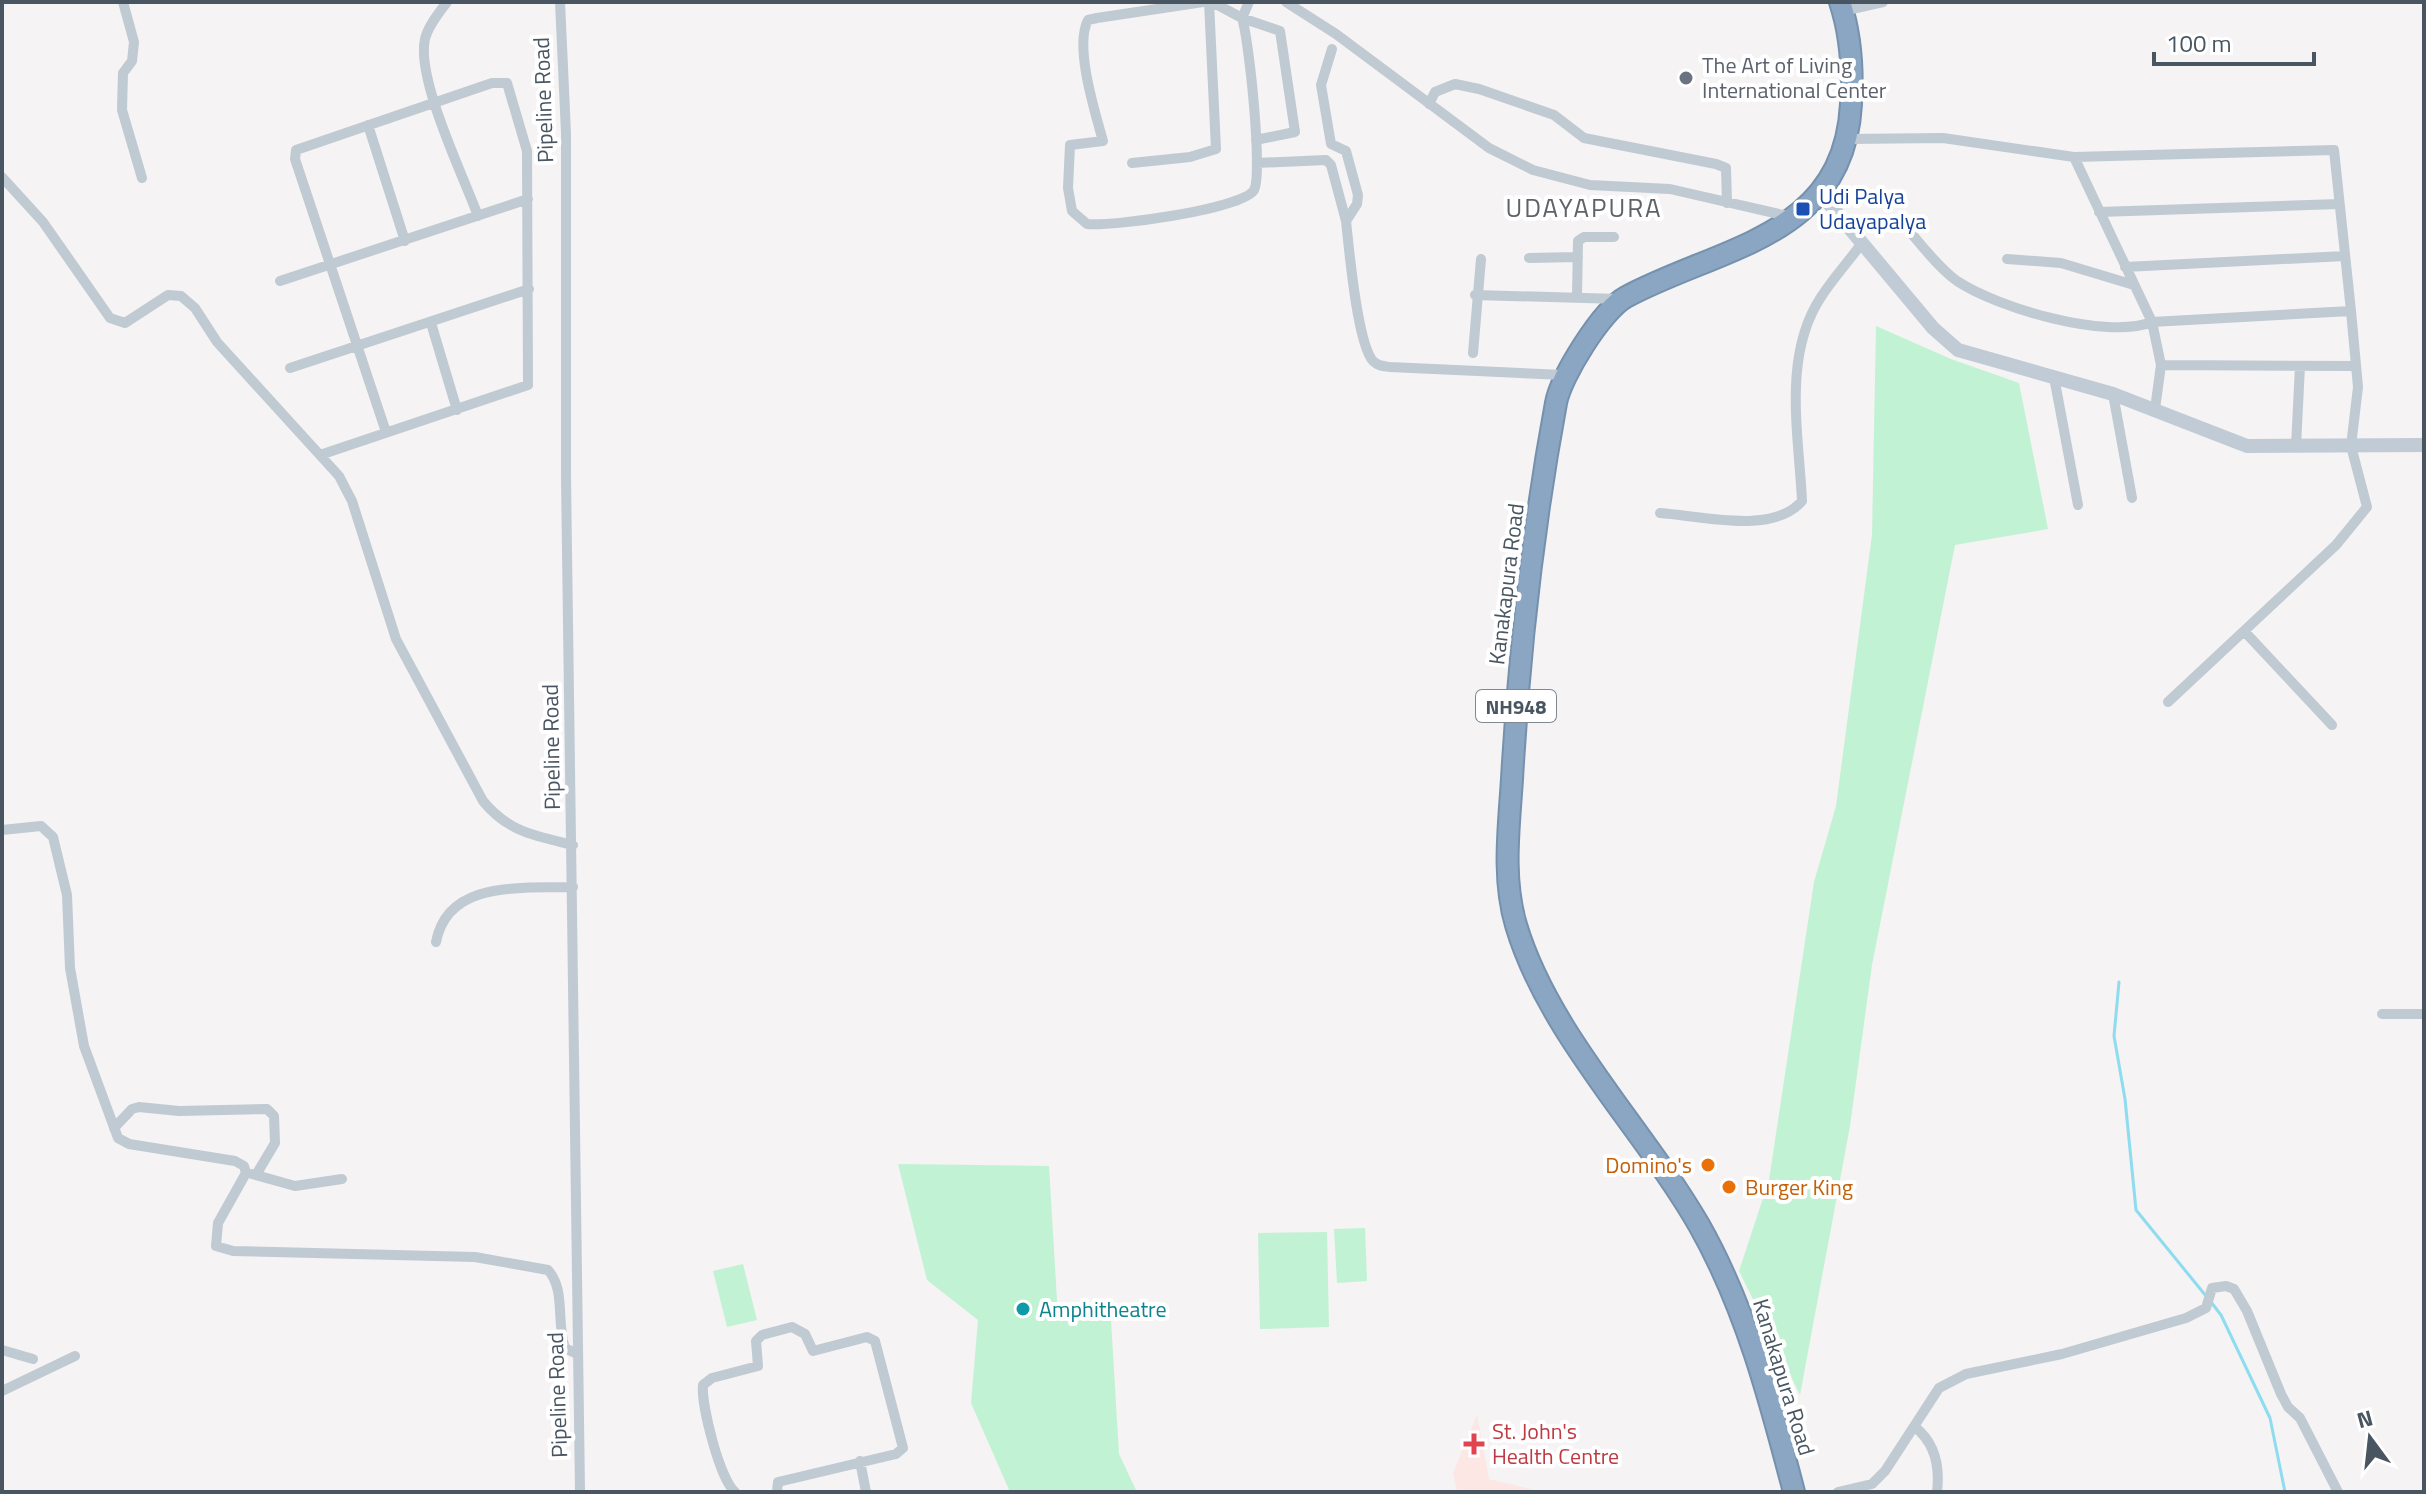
<svg xmlns="http://www.w3.org/2000/svg" width="2426" height="1494" font-family="'Titillium Web',sans-serif">
	<style>
		.medical { fill: #fce7e5 }
		.green { fill: #c2f2d4 }
		.lines { fill: none; stroke-linecap: round; stroke-linejoin: round }
		.stream { stroke: #8edcef; stroke-width: 3 }
		.highway-casing { stroke: #7591ae; stroke-width: 24 }
		.street { stroke: #c0cad2; stroke-width: 10 }
		.secondary { stroke: #c0cbd6; stroke-width: 14 }
		.highway { stroke: #8aa6c2; stroke-width: 20 }
		.worship-dot { fill: #6b7280; stroke: #fff; stroke-width: 3 }
		.transit-dot { fill: #1a4fb4; stroke: #fff; stroke-width: 3 }
		.food-dot { fill: #e8710a; stroke: #fff; stroke-width: 3 }
		.culture-dot { fill: #0f9aa8; stroke: #fff; stroke-width: 3 }
		.health-dot { fill: #e0444e; stroke: #fff; stroke-width: 3 }
		.labels { text-anchor: middle; dominant-baseline: central; stroke-width: 8; stroke-linejoin: round; paint-order: stroke }
		.shield { fill: #fff; stroke: #808990; stroke-width: 2 }
		.shield-label { font-size: 20px; font-weight: bold; fill: #495661 }
		.worship-label { font-size: 22px; fill: #5b616d; stroke: #fff; text-anchor: start }
		.street-label { font-size: 22px; fill: #495661; stroke: #fff }
		.transit-label { font-size: 22px; fill: #164399; stroke: #fff; text-anchor: start }
		.food-label { font-size: 22px; fill: #c56008; stroke: #fff; text-anchor: end }
		.culture-label { font-size: 22px; fill: #0d838f; stroke: #fff; text-anchor: start }
		.health-label { font-size: 22px; fill: #be3a42; stroke: #fff; text-anchor: start }
		.quarter-label { font-size: 26px; letter-spacing: 2px; fill: #5f6368; stroke: #fff }
	</style>
	<rect width="100%" height="100%" fill="#f5f3f3"/>
	<path class="medical" d="M1477,1415l12,64 54,13h-86l-4,-19z"/>
	<path class="green" d="M1876,326l75,33 68,24 29,146 -93,16 -83,420 -22,161 -50,269 -61,-124 30,-91 45,-298 22,-76 36,-271z
		M898,1164l151,2 9,151 53,3 8,134 18,38h-127l-39,-89 7,-83 -51,-40z
		M1365,1228l2,53 -30,2 -3,-54z
		M1327,1232l2,95 -69,2 -2,-96z
		M743,1264l14,56 -30,7 -14,-56z"/>
	<g class="lines">
		<path class="stream" d="M2119,982l-5,54 11,63 11,111 70,86
			M2211,1302l10,13 49,103 15,74"/>
		<g class="highway-casing">
			<path id="highway" d="M1794,1492c-24,-92 -48,-184 -95,-267 -56,-97 -151,-192 -183,-300 -14,-47 -7,-98 -4,-146 7,-126 21,-252 44,-376 5,-27 46,-93 70,-106 95,-51 218,-59 225,-193 2,-34 0,-69 -11,-102"/>
		</g>
		<path class="street" d="M123,2l11,40 -2,19 -9,12 -1,37 20,68
			M447,2c-8,11 -19,24 -22,37 -9,40 38,136 53,177
			M560,2l6,131v345l14,1014
			M1203,2l-106,16 -9,2c-14,26 7,92 15,121l-33,4 -2,43 4,23 15,13c24,3 156,-15 167,-34 9,-16 -5,-151 -12,-172l7,-16
			M1212,2l30,16 38,13 15,101 -39,8
			M1286,2l50,32 153,114 44,22 57,15 80,4 122,28
			M1843,11l40,-9
			M1332,49l-11,36 10,59 15,7 12,44 -1,9 -11,17c3,27 11,122 27,140 5,5 10,5 17,6l174,8
			M1429,104l6,-12 20,-8 24,5 75,26 30,23 132,26 10,4 1,35
			M368,125l37,116
			M1847,139l96,-1 131,19
			M1132,163l58,-6 26,-8 -7,-147
			M1257,163l69,-3 5,5 15,56
			M2,177l41,45 67,96 15,5 43,-28 13,1 14,12 22,34 122,134 13,25 44,138 87,162c25,31 53,35 90,44
			M2099,212l240,-8
			M1902,223c17,18 35,44 55,58 41,27 149,59 195,41l9,43 -6,44
			M1529,258l49,-1
			M2007,259l54,4 73,22
			M2125,267l220,-11
			M280,281l248,-82
			M1475,295l144,4
			M1577,297l1,-56 6,-4h30
			M431,323l26,87
			M1473,353l8,-94
			M2161,365l195,1
			M290,368l239,-79
			M2054,377l24,128
			M2113,394l19,104
			M2296,446l4,-80
			M320,455l208,-70 -1,-234 -20,-68h-15l-196,67 -1,9 91,273
			M1660,513c42,3 113,22 142,-12 -3,-66 -20,-145 19,-204 12,-19 28,-36 41,-54
			M2244,631l88,94
			M2168,702l168,-157 31,-38 -16,-61 7,-59 -7,-76 -199,11 -78,-165 260,-7 17,161
			M2,830l39,-4 12,11 14,58 3,73 14,78 34,92 11,6 106,17 9,5 2,7 -28,50 -2,23 17,5 242,6 73,13c18,20 8,53 17,78l10,5
			M436,942c12,-63 87,-53 137,-55
			M2382,1014h42
			M114,1128l18,-19 7,-2 40,4 88,-2 7,7 1,27 -19,32
			M252,1174l43,12 47,-7
			M2,1350l31,9
			M2,1391l73,-35
			M1915,1427c20,16 25,40 22,65
			M860,1461l6,31
			M735,1492c-15,-12 -34,-87 -32,-107l9,-7 46,-12 -2,-25 6,-6 30,-8 13,7 8,17 54,-14 8,4 28,107 -7,6 -118,28 -1,10
			M1838,1492l34,-8 13,-13 54,-83 27,-14 96,-20 124,-36 20,-10 6,-20 14,-2 8,3 13,22 34,83 7,13 12,11 38,74"/>
		<path class="secondary" d="M1821,194l112,134 25,22 155,44 134,52 177,-1"/>
		<use href="#highway" class="highway"/>
	</g>
	<circle class="worship-dot" cx="1686" cy="78" r="8"/>
	<rect class="transit-dot" x="1795" y="201" width="16" height="16" rx="4"/>
	<g class="food-dot">
		<circle cx="1708" cy="1165" r="8"/>
		<circle cx="1729" cy="1187" r="8"/>
	</g>
	<circle class="culture-dot" cx="1023" cy="1309" r="8"/>
	<path class="health-dot" d="M1470 1432h8v8h8v8h-8v8h-8v-8h-8v-8h8z"/>
	<g class="labels">
		<rect class="shield" x="1476" y="690" width="80" height="32" rx="6"/>
		<g class="shield-label">
			<text x="1516" y="706">NH948</text>
		</g>
		<g class="worship-label">
			<text x="1702" y="65">The Art of Living<tspan x="1702" dy="25">International Center</tspan></text>
		</g>
		<g class="street-label">
			<text transform="translate(543 100) rotate(-92)">Pipeline Road</text>
			<text transform="translate(1506 584) rotate(-83)">Kanakapura Road</text>
			<text transform="translate(551 747) rotate(-91)">Pipeline Road</text>
			<text transform="translate(1784 1377) rotate(73)">Kanakapura Road</text>
			<text transform="translate(557 1395) rotate(-92)">Pipeline Road</text>
		</g>
		<g class="transit-label">
			<text x="1819" y="196">Udi Palya<tspan x="1819" dy="25">Udayapalya</tspan></text>
		</g>
		<g class="food-label">
			<text x="1692" y="1165">Domino's</text>
			<text x="1745" y="1187" text-anchor="start">Burger King</text>
		</g>
		<g class="culture-label">
			<text x="1039" y="1309">Amphitheatre</text>
		</g>
		<g class="health-label">
			<text x="1492" y="1431">St. John's<tspan x="1492" dy="25">Health Centre</tspan></text>
		</g>
		<g class="quarter-label">
			<text x="1584" y="207">UDAYAPURA</text>
		</g>
	</g>
	<rect width="2426" height="1494" fill="none" stroke="#495661" stroke-width="8"/>
	<g transform="translate(2370 1438) rotate(345)" stroke="#ffffff" stroke-width="6" paint-order="stroke">
	<path d="M0-6L14 30L0 20L-14 30Z" fill="#495661"/>
	<text y="-12" font-size="22" font-weight="bold" text-anchor="middle" fill="#495661">N</text>
	</g>
	<path d="M2154 52v12h160v-12" fill="none" stroke="#495661" stroke-width="4"/>
	<text x="2166" y="52" font-size="24" fill="#495661" stroke="#ffffff" stroke-width="6" paint-order="stroke">100 m</text>
</svg>
